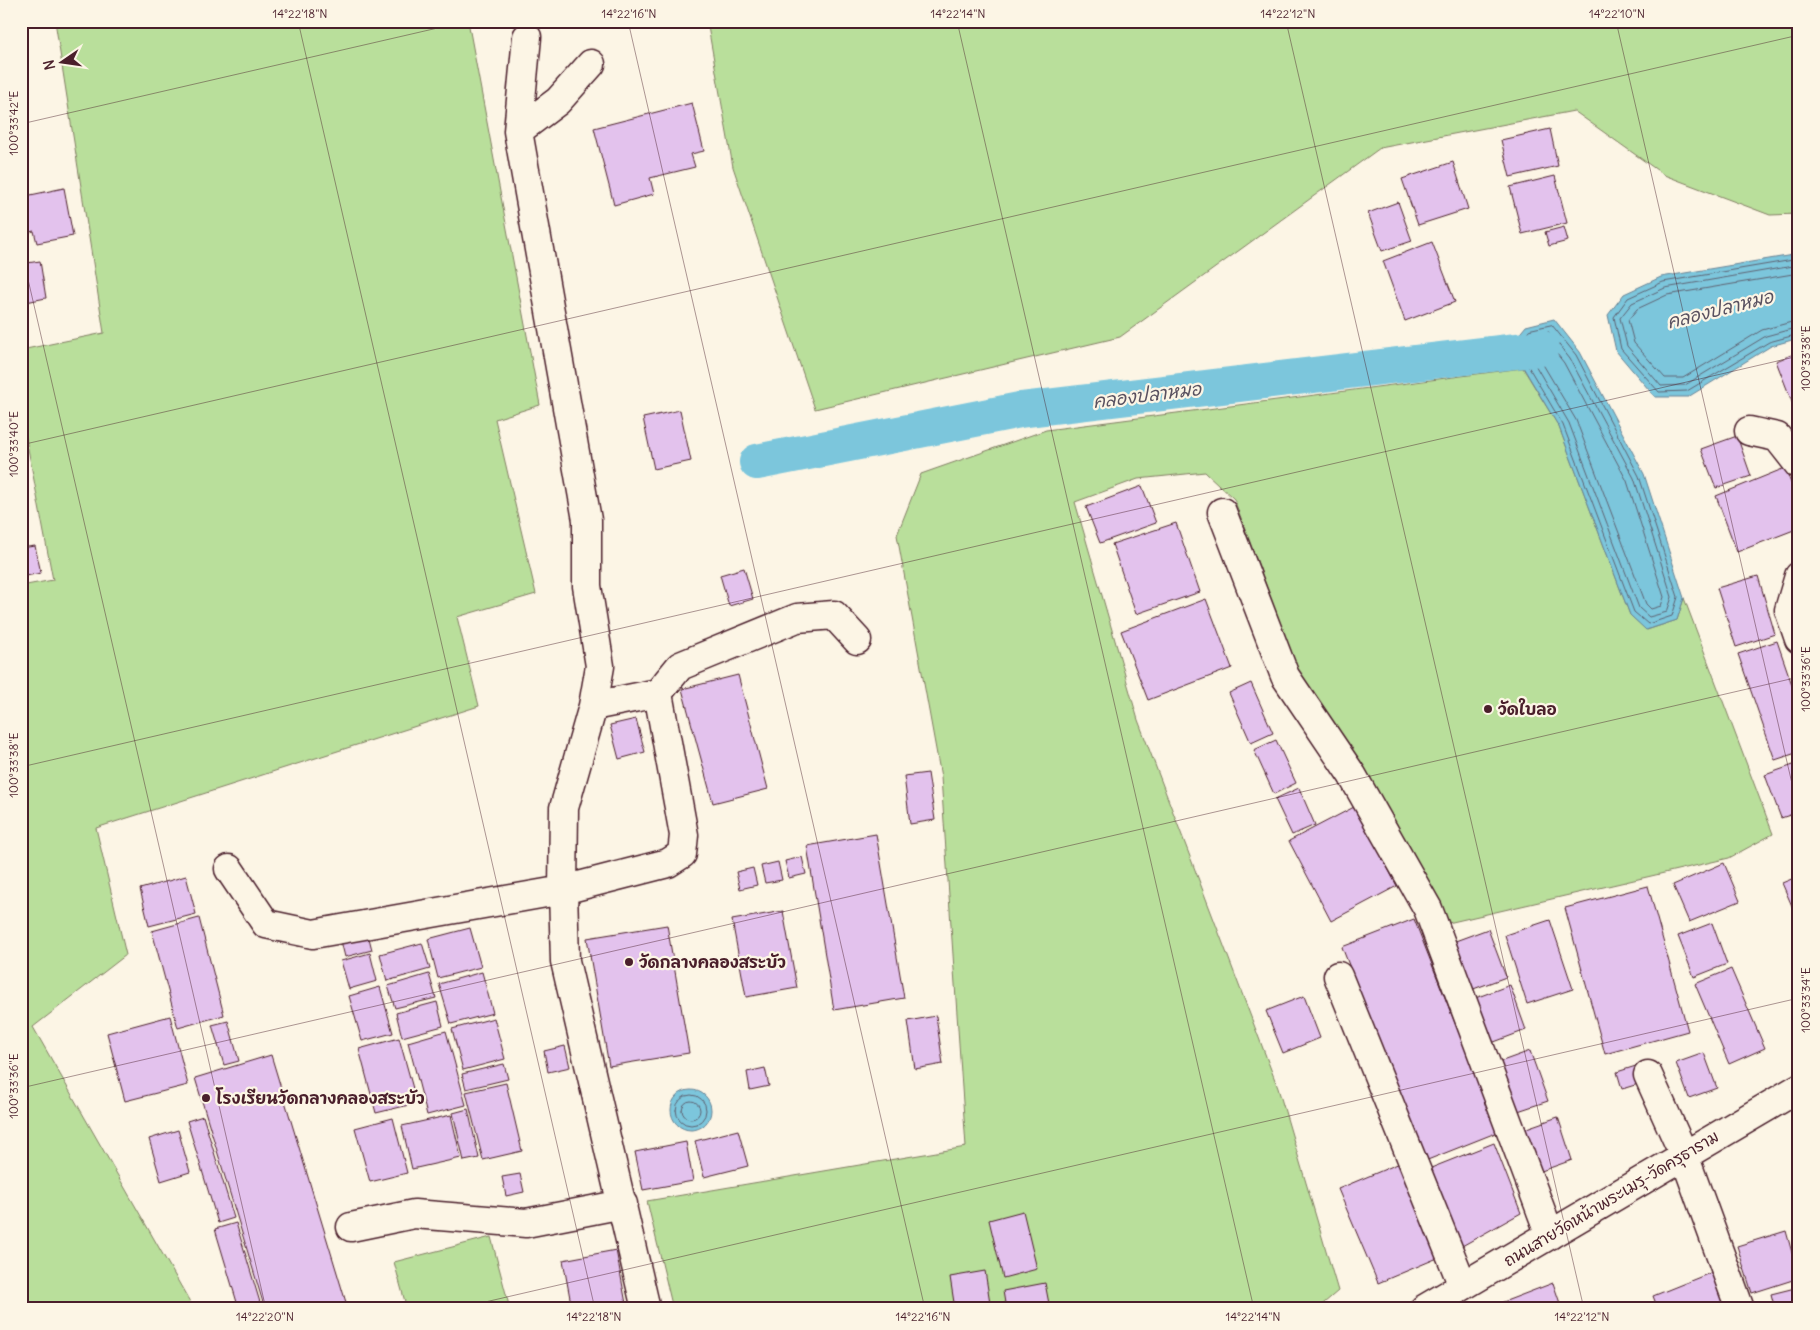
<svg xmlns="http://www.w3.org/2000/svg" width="1820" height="1330" font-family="Delius,'Playpen Sans Thai',sans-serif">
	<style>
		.green { fill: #b9df9b; stroke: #827f63 }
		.water { fill: #7cc6dc; stroke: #688395 }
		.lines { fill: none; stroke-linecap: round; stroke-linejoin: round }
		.shore { stroke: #5e6272; stroke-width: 1 }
		.canal { stroke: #7cc6dc; stroke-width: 36 }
		.building { fill: #e3c2ed; stroke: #4a1f2b }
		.minor-casing { stroke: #4a1f2b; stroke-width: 31 }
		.minor { stroke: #fcf5e5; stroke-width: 28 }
		.ticks { fill: none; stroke: #4a1f2b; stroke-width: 1; stroke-opacity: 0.45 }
		.poi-dot { fill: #4a1f2b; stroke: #fcf5e5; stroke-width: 2 }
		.labels { text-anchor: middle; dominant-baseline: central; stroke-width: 4.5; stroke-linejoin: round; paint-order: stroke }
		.poi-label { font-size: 16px; font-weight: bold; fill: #4a1f2b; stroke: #fcf5e5; text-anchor: start }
		.street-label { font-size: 16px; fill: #4a1f2b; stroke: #fcf5e5 }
		.water-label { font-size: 18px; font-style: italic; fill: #595160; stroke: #fcf5e5 }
		.neatline { fill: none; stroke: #4a1f2b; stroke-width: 2 }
		.ticks-label { font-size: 12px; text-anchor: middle; fill: #4a1f2b }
	</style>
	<rect width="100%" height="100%" fill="#fcf5e5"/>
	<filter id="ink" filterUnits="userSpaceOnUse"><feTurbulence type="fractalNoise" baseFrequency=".02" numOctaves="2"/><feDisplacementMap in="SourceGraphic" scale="10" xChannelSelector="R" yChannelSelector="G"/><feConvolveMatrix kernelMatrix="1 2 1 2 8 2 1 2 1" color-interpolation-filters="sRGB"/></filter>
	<g filter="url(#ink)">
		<path class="green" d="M55,21h413l72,384 -45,14 41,175 -79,23 22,89 -383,122 30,127 -93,72 161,282h-173v-723l32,-6 -32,-168v-62l83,-17z
			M707,21h1092v193l-29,1 -106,-40 -90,-64 -194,37 -260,189 -305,72 -82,-242z
			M1523,368l36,59 71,188 17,15 30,-10 7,-22 89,236 -44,24 -281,65 -151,-254 -63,-170 -29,-27 -67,7 -63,23 63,218 140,368 60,203 -21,18h-644l-26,-108 319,-54 -25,-370 -44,-242 24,-61 125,-44z
			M491,1237l19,72h-103l-13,-47z"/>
		<path class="water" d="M1799,254v84l-28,8 -83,51h-33l-39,-46 -8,-36 16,-21 37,-17z
			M1554,319l26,33 64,122 40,124 -7,22 -31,10 -16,-15 -71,-188 -36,-60 -6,-30 9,-11z
			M671 1110a20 20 0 1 1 40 0a20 20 0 1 1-40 0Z"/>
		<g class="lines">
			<path class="shore" d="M1799,259l-136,23 -35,16 -14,19 7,32 38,43 28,-1 82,-49 30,-8
				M1799,265l-134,23 -33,15 -12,15 7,28 34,40 24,-1 81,-49 33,-9
				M1799,273l-132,22 -30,14 -9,11 6,23 31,35h18l79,-48 37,-10
				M1552,325l24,30 63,121 39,121 -6,19 -24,8 -14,-12 -71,-187 -35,-59 -5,-28 6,-8z
				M1549,332l21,27 64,119 38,119 -5,15 -18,5 -10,-9 -70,-185 -35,-60 -4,-24 3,-3z
				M1547,341l17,22 63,118 37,116 -3,9 -10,3 -5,-5 -70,-184 -35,-59 -3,-17z
				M676 1110a15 15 0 1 1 30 0a15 15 0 1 1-30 0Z
				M682 1110a9 9 0 1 1 18 0a9 9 0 1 1-18 0Z"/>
			<path class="canal" d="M757,462l263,-52 521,-62"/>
		</g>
		<path class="building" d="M547,21h28l-26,7z
			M692,103l12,48 -13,3 4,13 -45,11 4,16 -40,11 -20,-77z
			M1550,129l8,37 -48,11 -9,-37z
			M1453,162l15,47 -50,16 -16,-46z
			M1555,176l12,47 -45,11 -12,-47z
			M64,188l9,48 -36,7 -3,-12 -13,3v-37z
			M1398,202l14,39 -30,10 -14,-38z
			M1564,227l4,14 -19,5 -4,-14z
			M1432,242l23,60 -50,19 -22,-60z
			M40,261l6,37 -25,5v-39z
			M1799,352v68l-23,-59z
			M680,410l11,51 -37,8 -11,-51z
			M1737,436l14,40 -35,12 -15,-39z
			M1785,468l14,35v25l-62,24 -21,-56z
			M1142,486l14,37 -56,20 -14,-36z
			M1176,523l24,69 -64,22 -24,-70z
			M35,546l6,27 -20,4v-29z
			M744,568l9,31 -24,7 -9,-31z
			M1758,576l17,58 -39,13 -19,-59z
			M1206,599l26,69 -84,32 -27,-69z
			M1777,641l22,64v47l-24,8 -37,-106z
			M738,675l30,114 -55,14 -31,-114z
			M1251,683l22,50 -22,10 -22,-50z
			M636,719l9,33 -26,7 -9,-34z
			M1276,740l20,43 -22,11 -20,-44z
			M1799,763v49l-18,6 -16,-43z
			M928,773l7,47 -25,4 -6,-48z
			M1299,788l16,37 -23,10 -17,-36z
			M1356,806l41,80 -66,35 -42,-80z
			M876,834l28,164 -70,12 -27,-164z
			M802,857l4,17 -17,4 -4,-17z
			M778,862l4,18 -17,3 -4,-17z
			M1724,863l16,38 -51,21 -16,-37z
			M753,868l4,17 -17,4 -4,-17z
			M186,876l10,38 -47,12 -9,-37z
			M1799,876v46l-17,-39z
			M1648,886l40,145 -83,23 -40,-146z
			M783,911l14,77 -51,9 -14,-77z
			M199,918l25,97 -46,13 -26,-97z
			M1414,919l84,213 -73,29 -83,-214z
			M1550,920l23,69 -46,15 -22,-69z
			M1712,923l15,41 -33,13 -16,-41z
			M667,925l22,128 -80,13 -22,-128z
			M470,928l11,39 -43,11 -10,-39z
			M1488,929l18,48 -38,14 -18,-48z
			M368,934l4,16 -27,7 -4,-16z
			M422,943l8,26 -43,12 -7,-27z
			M370,953l7,28 -28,8 -8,-28z
			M1731,969l34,79 -36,16 -34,-80z
			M482,972l11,41 -42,11 -12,-40z
			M429,974l7,24 -41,10 -7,-22z
			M1510,985l16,45 -40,15 -16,-45z
			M380,987l13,46 -31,8 -13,-45z
			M1304,996l16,42 -37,15 -17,-42z
			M437,1002l6,24 -41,11 -6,-24z
			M170,1016l18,69 -63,16 -18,-68z
			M936,1016l7,48 -28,5 -7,-48z
			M494,1018l11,41 -42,11 -11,-41z
			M228,1021l11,40 -15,4 -12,-40z
			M446,1031l20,74 -39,10 -19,-73z
			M399,1038l18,65 -41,10 -17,-64z
			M565,1046l5,21 -22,5 -4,-21z
			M1530,1051l18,50 -36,12 -18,-49z
			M1704,1053l13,35 -28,10 -13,-35z
			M271,1055l77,254h-83l-70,-231z
			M504,1064l4,15 -42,10 -4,-15z
			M1639,1065l6,17 -23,7 -5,-17z
			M765,1068l4,18 -19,4 -3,-18z
			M506,1083l16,68 -39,9 -17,-68z
			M468,1109l11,49 -15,3 -11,-48z
			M451,1115l10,43 -49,11 -10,-43z
			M203,1116l31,102 -16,5 -31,-102z
			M1558,1117l14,43 -39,14 -15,-43z
			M393,1118l14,55 -37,9 -15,-54z
			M178,1130l12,42 -29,9 -12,-42z
			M738,1130l10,36 -44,11 -9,-36z
			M686,1142l7,39 -50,9 -8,-38z
			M1494,1143l27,70 -59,33 -31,-78z
			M1400,1163l40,94 -62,26 -40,-94z
			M520,1174l4,18 -18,4 -4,-19z
			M1023,1211l14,58 -34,9 -14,-58z
			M236,1223l26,86h-23l-24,-80z
			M1786,1231l13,47 -47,15 -15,-47z
			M616,1250l11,59h-55l-9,-49z
			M985,1271l6,38h-36l-5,-32z
			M1715,1271l16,38h-73l-5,-13z
			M1045,1283l5,26h-44l-3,-18z
			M1553,1283l9,26h-77z
			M1799,1287v22h-24l-4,-15z"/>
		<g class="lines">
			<g class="minor-casing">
				<path id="minor" d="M527,37l-9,94 69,389v66l13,80 -7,40 -29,102 -1,82 2,71 81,348
					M518,131l40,-30 33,-37
					M1749,431l28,6 22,28
					M1222,512l63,164 67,99 76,134 122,326
					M1799,576l-10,34 10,29
					M593,706l65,-13
					M229,869l37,55 47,10 250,-44 105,-27 14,-9 2,-19 -26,-142 22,-27 117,-48 37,-3 23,25
					M1338,976l125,310
					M1648,1075l36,80 56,154
					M351,1227l63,-13 112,9 97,-19
					M1424,1309l375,-221"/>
			</g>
			<use href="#minor" class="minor"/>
		</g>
	</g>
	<path class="ticks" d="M298,21l297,1288M628,21l297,1288M957,21l297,1288M1286,21l298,1288M1616,21l183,793M21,124l447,-103M21,249l245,1060M21,445l1778,-410M21,767l1778,-411M21,1088l1778,-411M455,1309l1344,-311"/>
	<g class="poi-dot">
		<circle cx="1488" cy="709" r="5"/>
		<circle cx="629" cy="962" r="5"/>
		<circle cx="206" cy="1098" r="5"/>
	</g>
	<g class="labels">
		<g class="poi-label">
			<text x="1498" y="709">วัดใบลอ</text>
			<text x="639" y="962">วัดกลางคลองสระบัว</text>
			<text x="216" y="1098">โรงเรียนวัดกลางคลองสระบัว</text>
		</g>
		<g class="street-label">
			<text transform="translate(1611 1198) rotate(-31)">ถนนสายวัดหน้าพระเมรุ-วัดครุธาราม</text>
		</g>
		<g class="water-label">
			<text transform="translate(1720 309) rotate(-14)">คลองปลาหมอ</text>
			<text transform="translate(1147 395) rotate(-7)">คลองปลาหมอ</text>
		</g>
	</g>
	<rect width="1820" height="1330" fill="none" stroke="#fcf5e5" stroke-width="55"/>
	<g transform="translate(62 62) rotate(257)" stroke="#fcf5e5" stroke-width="4" paint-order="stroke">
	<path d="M0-4L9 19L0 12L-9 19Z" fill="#4a1f2b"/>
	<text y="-8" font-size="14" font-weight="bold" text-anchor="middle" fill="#4a1f2b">N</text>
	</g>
	<rect x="28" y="28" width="1764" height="1274" class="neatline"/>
	<g class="ticks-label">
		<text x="300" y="18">14°22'18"N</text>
		<text x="629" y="18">14°22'16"N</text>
		<text x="958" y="18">14°22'14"N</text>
		<text x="1288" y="18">14°22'12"N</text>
		<text x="1617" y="18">14°22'10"N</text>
		<text transform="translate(14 123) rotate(-90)" y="4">100°33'42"E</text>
		<text transform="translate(1806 358) rotate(-90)" y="4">100°33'38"E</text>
		<text transform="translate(14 444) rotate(-90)" y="4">100°33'40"E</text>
		<text transform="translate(1806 679) rotate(-90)" y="4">100°33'36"E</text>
		<text transform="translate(14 765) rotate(-90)" y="4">100°33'38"E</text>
		<text transform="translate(1806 1000) rotate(-90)" y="4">100°33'34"E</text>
		<text transform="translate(14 1086) rotate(-90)" y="4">100°33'36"E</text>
		<text x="265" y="1321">14°22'20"N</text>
		<text x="594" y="1321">14°22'18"N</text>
		<text x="923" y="1321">14°22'16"N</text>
		<text x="1253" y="1321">14°22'14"N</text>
		<text x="1582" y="1321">14°22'12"N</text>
	</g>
</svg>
